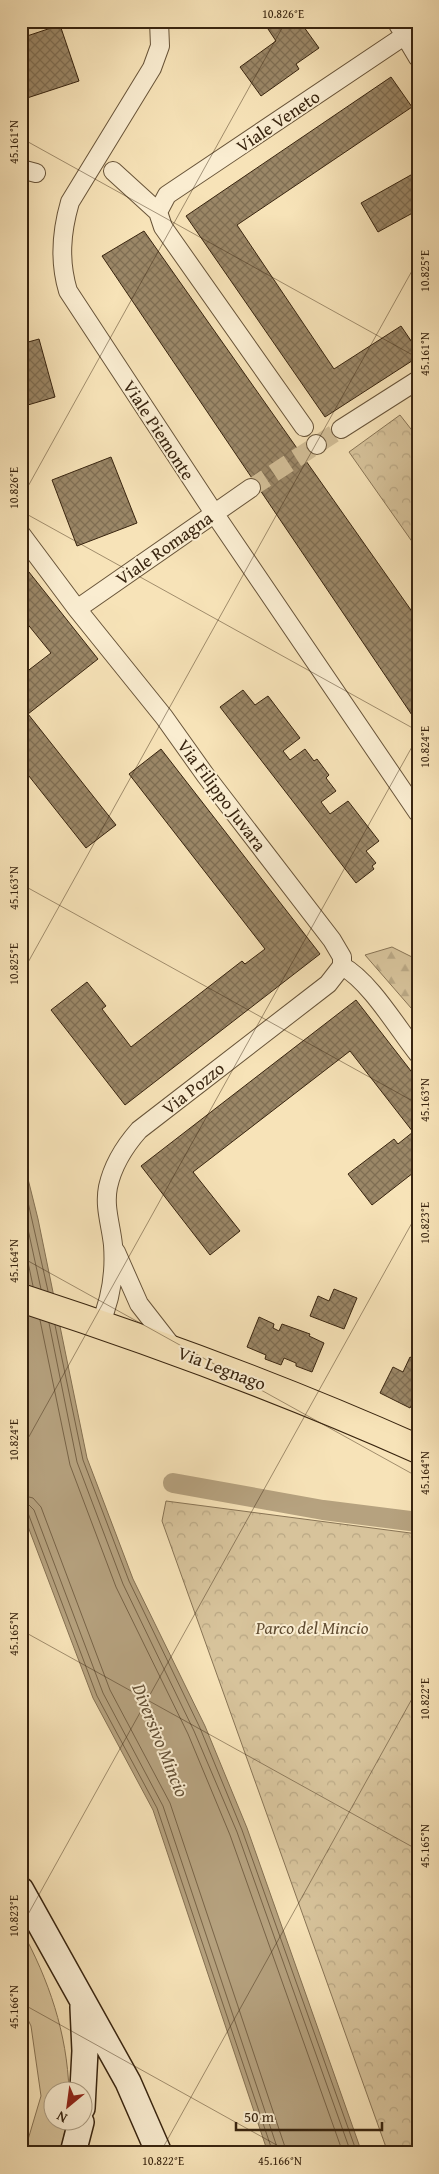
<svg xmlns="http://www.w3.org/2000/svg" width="439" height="2174" font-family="'Gentium Book Plus',serif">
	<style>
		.green { fill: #d7c39b; stroke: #887455 }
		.forest { fill: url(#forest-firs); stroke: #887455 }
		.park { fill: url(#park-crowns); stroke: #887455 }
		.water { fill: #b6a27f; stroke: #847052 }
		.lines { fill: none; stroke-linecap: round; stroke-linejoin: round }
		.shore { stroke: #776347; stroke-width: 1 }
		.canal { stroke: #b6a27f; stroke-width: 20 }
		.building { fill: url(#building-cross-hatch); stroke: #38240f }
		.street-tunnel { stroke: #d1bd96; stroke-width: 18; stroke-dasharray: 18 9; stroke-linecap: butt }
		.street-casing { stroke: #685439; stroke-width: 20 }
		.secondary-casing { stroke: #38240f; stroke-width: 28 }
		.primary-casing { stroke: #38240f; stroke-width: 30 }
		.street { stroke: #faedd1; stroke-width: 18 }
		.secondary { stroke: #faedd1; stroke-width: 25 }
		.primary { stroke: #f7e3b8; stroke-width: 28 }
		.ticks { fill: none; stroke: #38240f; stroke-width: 1; stroke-opacity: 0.45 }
		.labels { text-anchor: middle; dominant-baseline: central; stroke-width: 4; stroke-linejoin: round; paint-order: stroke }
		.street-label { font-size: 18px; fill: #38240f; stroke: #faedd1 }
		.park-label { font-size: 18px; font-style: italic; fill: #604c32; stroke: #faedd1 }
		.water-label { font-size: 19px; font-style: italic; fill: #645036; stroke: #faedd1 }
		.neatline { fill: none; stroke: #38240f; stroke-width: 2 }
		.ticks-label { font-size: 12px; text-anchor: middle; fill: #38240f }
	</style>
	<defs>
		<pattern id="forest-firs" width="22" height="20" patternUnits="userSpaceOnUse" patternTransform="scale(1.25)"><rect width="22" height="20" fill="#d7c39b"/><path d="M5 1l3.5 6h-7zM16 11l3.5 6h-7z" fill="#b9a784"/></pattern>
		<pattern id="park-crowns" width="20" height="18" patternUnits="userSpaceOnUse" patternTransform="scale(1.25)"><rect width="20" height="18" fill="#d7c39b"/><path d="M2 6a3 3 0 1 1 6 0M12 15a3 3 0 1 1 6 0" fill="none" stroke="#b9a784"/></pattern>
		<pattern id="building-cross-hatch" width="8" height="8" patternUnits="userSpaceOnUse" patternTransform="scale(1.25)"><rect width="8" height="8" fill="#9b8767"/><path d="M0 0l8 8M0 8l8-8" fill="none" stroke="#7f6e53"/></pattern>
	</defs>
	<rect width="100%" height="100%" fill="#f7e3b8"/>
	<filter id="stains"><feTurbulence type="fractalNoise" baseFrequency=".004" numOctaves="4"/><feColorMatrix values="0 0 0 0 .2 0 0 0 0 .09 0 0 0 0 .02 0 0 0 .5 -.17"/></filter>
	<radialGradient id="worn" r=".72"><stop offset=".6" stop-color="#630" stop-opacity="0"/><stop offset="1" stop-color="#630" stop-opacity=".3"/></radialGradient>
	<path class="green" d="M21,1929c28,51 46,104 48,162l-17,1v30h15l-7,31h-36l17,-57 -10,-70 -10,-21z"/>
	<path class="forest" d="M392,947l26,13v56l-53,-61z"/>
	<path class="park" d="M400,415l18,23v112l-69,-98z
		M166,1501l252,33v619h-30l-226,-632z"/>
	<path class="water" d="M21,1151l17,68 49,239 46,121 72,147 42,102 115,325h-94l-115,-343 -60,-112 -72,-190z"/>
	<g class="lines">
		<path class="shore" d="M21,1171l27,120
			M21,1197l20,92
			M21,1229l12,57
			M40,1320l30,145 46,122 72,147 42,101 113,318
			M49,1323l28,139 46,122 71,147 43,101 114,321
			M55,1325l28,135 46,121 71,147 42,102 115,323
			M21,1495l12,3 8,9 69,183 60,113 117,350
			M21,1503l8,2 5,5 69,183 60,113 116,347
			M21,1509l7,4 69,183 60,112 116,345"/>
		<path class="canal" d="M173,1483l150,27 95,12"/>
	</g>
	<path class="building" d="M266,21h23l5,8 7,-6 18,25 -23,16 3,5 -38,27 -21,-29 36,-26 -12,-18z
		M60,25l19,56 -58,19v-62z
		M391,77l21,30 -175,118 97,144 67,-43 17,25v6l-93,60 -139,-201z
		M418,171v39l-40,22 -17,-29z
		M144,231l274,389v104l-316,-468z
		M39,339l16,58 -34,10v-63z
		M111,457l26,66 -60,23 -25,-66z
		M21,562l77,97 -70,55 88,111 -30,23 -65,-82v-90l30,-23 -30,-37z
		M243,690l12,15 13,-9 32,42 -17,13 7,9 15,-11 9,12 3,-2 12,16 -3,3 10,13 -15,11 9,12 18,-13 31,40 -13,10 10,12 -4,3 2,3 -18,14 -136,-176z
		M161,749l159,205 -195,151 -74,-95 36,-28 19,24 -4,3 29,38 111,-86 3,3 20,-15 -136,-175z
		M356,1000l62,80v98l-5,-5 -41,32 -24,-31 46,-35 4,5 15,-12 -63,-81 -157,121 47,59 -30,24 -69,-89z
		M334,1289l23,9 -13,31 -34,-13 8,-20 11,5z
		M259,1317l15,7 -1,4 6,3 3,-7 28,10 -1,2 15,7 -12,29 -16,-6v-3l-12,-5 -3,7 -16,-6 1,-4 -19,-8z
		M410,1357l8,4v32l-8,15 -30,-15 13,-26 10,5z"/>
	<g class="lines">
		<path class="street-tunnel" d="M251,488l90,-59"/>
		<g class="street-casing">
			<path id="street" d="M159,21l1,25 -8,22 -82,134c-9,31 -11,59 -2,89l146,222 204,300
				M396,21l22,37
				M21,169l15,4
				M113,171l45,41
				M304,427l-141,-200 -5,-15 9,-17 237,-159
				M341,429l77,-49
				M316,444l1,1
				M21,534l56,75 87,108 42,59 126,164 10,17v9
				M77,609l174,-121
				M342,966c28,15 56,63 76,88
				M116,1252l23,52 35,45
				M100,1324c11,-25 15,-52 13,-79 -2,-20 -9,-38 -5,-58 5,-23 16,-40 31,-57l189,-146 14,-18"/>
		</g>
		<g class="secondary-casing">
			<path id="secondary" d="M21,1890l107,192 31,71
				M82,2108l3,-57 -2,-44
				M73,2153l8,-31"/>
		</g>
		<g class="primary-casing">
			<path id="primary" d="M21,1298c135,44 267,93 397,151"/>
		</g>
		<use href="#street" class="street"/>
		<use href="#secondary" class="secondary"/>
		<use href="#primary" class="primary"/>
	</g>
	<path class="ticks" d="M21,23l1,-2M21,138l397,220M21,499l265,-478M21,511l397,220M21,884l397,220M21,975l397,-715M21,1257l397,220M21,1451l397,-715M21,1630l397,220M21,1927l397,-715M21,2003l270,150M160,2153l258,-465"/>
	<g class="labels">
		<g class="street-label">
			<text transform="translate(278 121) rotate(-34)">Viale Veneto</text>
			<text transform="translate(159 430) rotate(57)">Viale Piemonte</text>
			<text transform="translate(164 548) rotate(-35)">Viale Romagna</text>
			<text transform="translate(222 795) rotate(53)">Via Filippo Juvara</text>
			<text transform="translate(193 1088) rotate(-38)">Via Pozzo</text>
			<text transform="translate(222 1368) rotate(21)">Via Legnago</text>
		</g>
		<g class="park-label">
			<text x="312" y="1627">Parco del Mincio</text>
		</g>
		<g class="water-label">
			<text transform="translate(161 1740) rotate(68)">Diversivo Mincio</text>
		</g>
	</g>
	<rect width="439" height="2174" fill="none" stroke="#f7e3b8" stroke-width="55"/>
	<g transform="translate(68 2106) rotate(209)"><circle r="24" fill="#faedd1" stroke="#ac9d83"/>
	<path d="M0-4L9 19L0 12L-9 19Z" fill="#8f2418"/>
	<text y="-8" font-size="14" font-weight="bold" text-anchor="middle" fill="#38240f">N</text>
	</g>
	<path d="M236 2122v8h146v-8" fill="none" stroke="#38240f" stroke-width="2.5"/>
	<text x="244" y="2122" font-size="15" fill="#38240f" stroke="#faedd1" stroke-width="4" paint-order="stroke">50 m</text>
	<rect x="28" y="28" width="384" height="2118" class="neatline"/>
	<g class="ticks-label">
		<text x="283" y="18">10.826°E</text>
		<text transform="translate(14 142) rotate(-90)" y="4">45.161°N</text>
		<text transform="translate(425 271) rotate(-90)" y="4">10.825°E</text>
		<text transform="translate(425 354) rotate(-90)" y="4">45.161°N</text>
		<text transform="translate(14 488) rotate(-90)" y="4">10.826°E</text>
		<text transform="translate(425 747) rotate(-90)" y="4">10.824°E</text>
		<text transform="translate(14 888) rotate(-90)" y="4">45.163°N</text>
		<text transform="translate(14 964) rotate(-90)" y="4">10.825°E</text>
		<text transform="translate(425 1100) rotate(-90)" y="4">45.163°N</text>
		<text transform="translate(425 1223) rotate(-90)" y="4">10.823°E</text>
		<text transform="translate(14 1261) rotate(-90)" y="4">45.164°N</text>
		<text transform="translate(14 1440) rotate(-90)" y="4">10.824°E</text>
		<text transform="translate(425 1473) rotate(-90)" y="4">45.164°N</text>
		<text transform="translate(14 1634) rotate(-90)" y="4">45.165°N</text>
		<text transform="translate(425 1699) rotate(-90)" y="4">10.822°E</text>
		<text transform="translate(425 1846) rotate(-90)" y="4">45.165°N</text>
		<text transform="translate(14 1916) rotate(-90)" y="4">10.823°E</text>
		<text transform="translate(14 2007) rotate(-90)" y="4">45.166°N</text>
		<text x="163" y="2165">10.822°E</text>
		<text x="280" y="2165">45.166°N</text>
	</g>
	<rect width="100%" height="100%" filter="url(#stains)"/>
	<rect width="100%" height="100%" fill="url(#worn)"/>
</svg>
